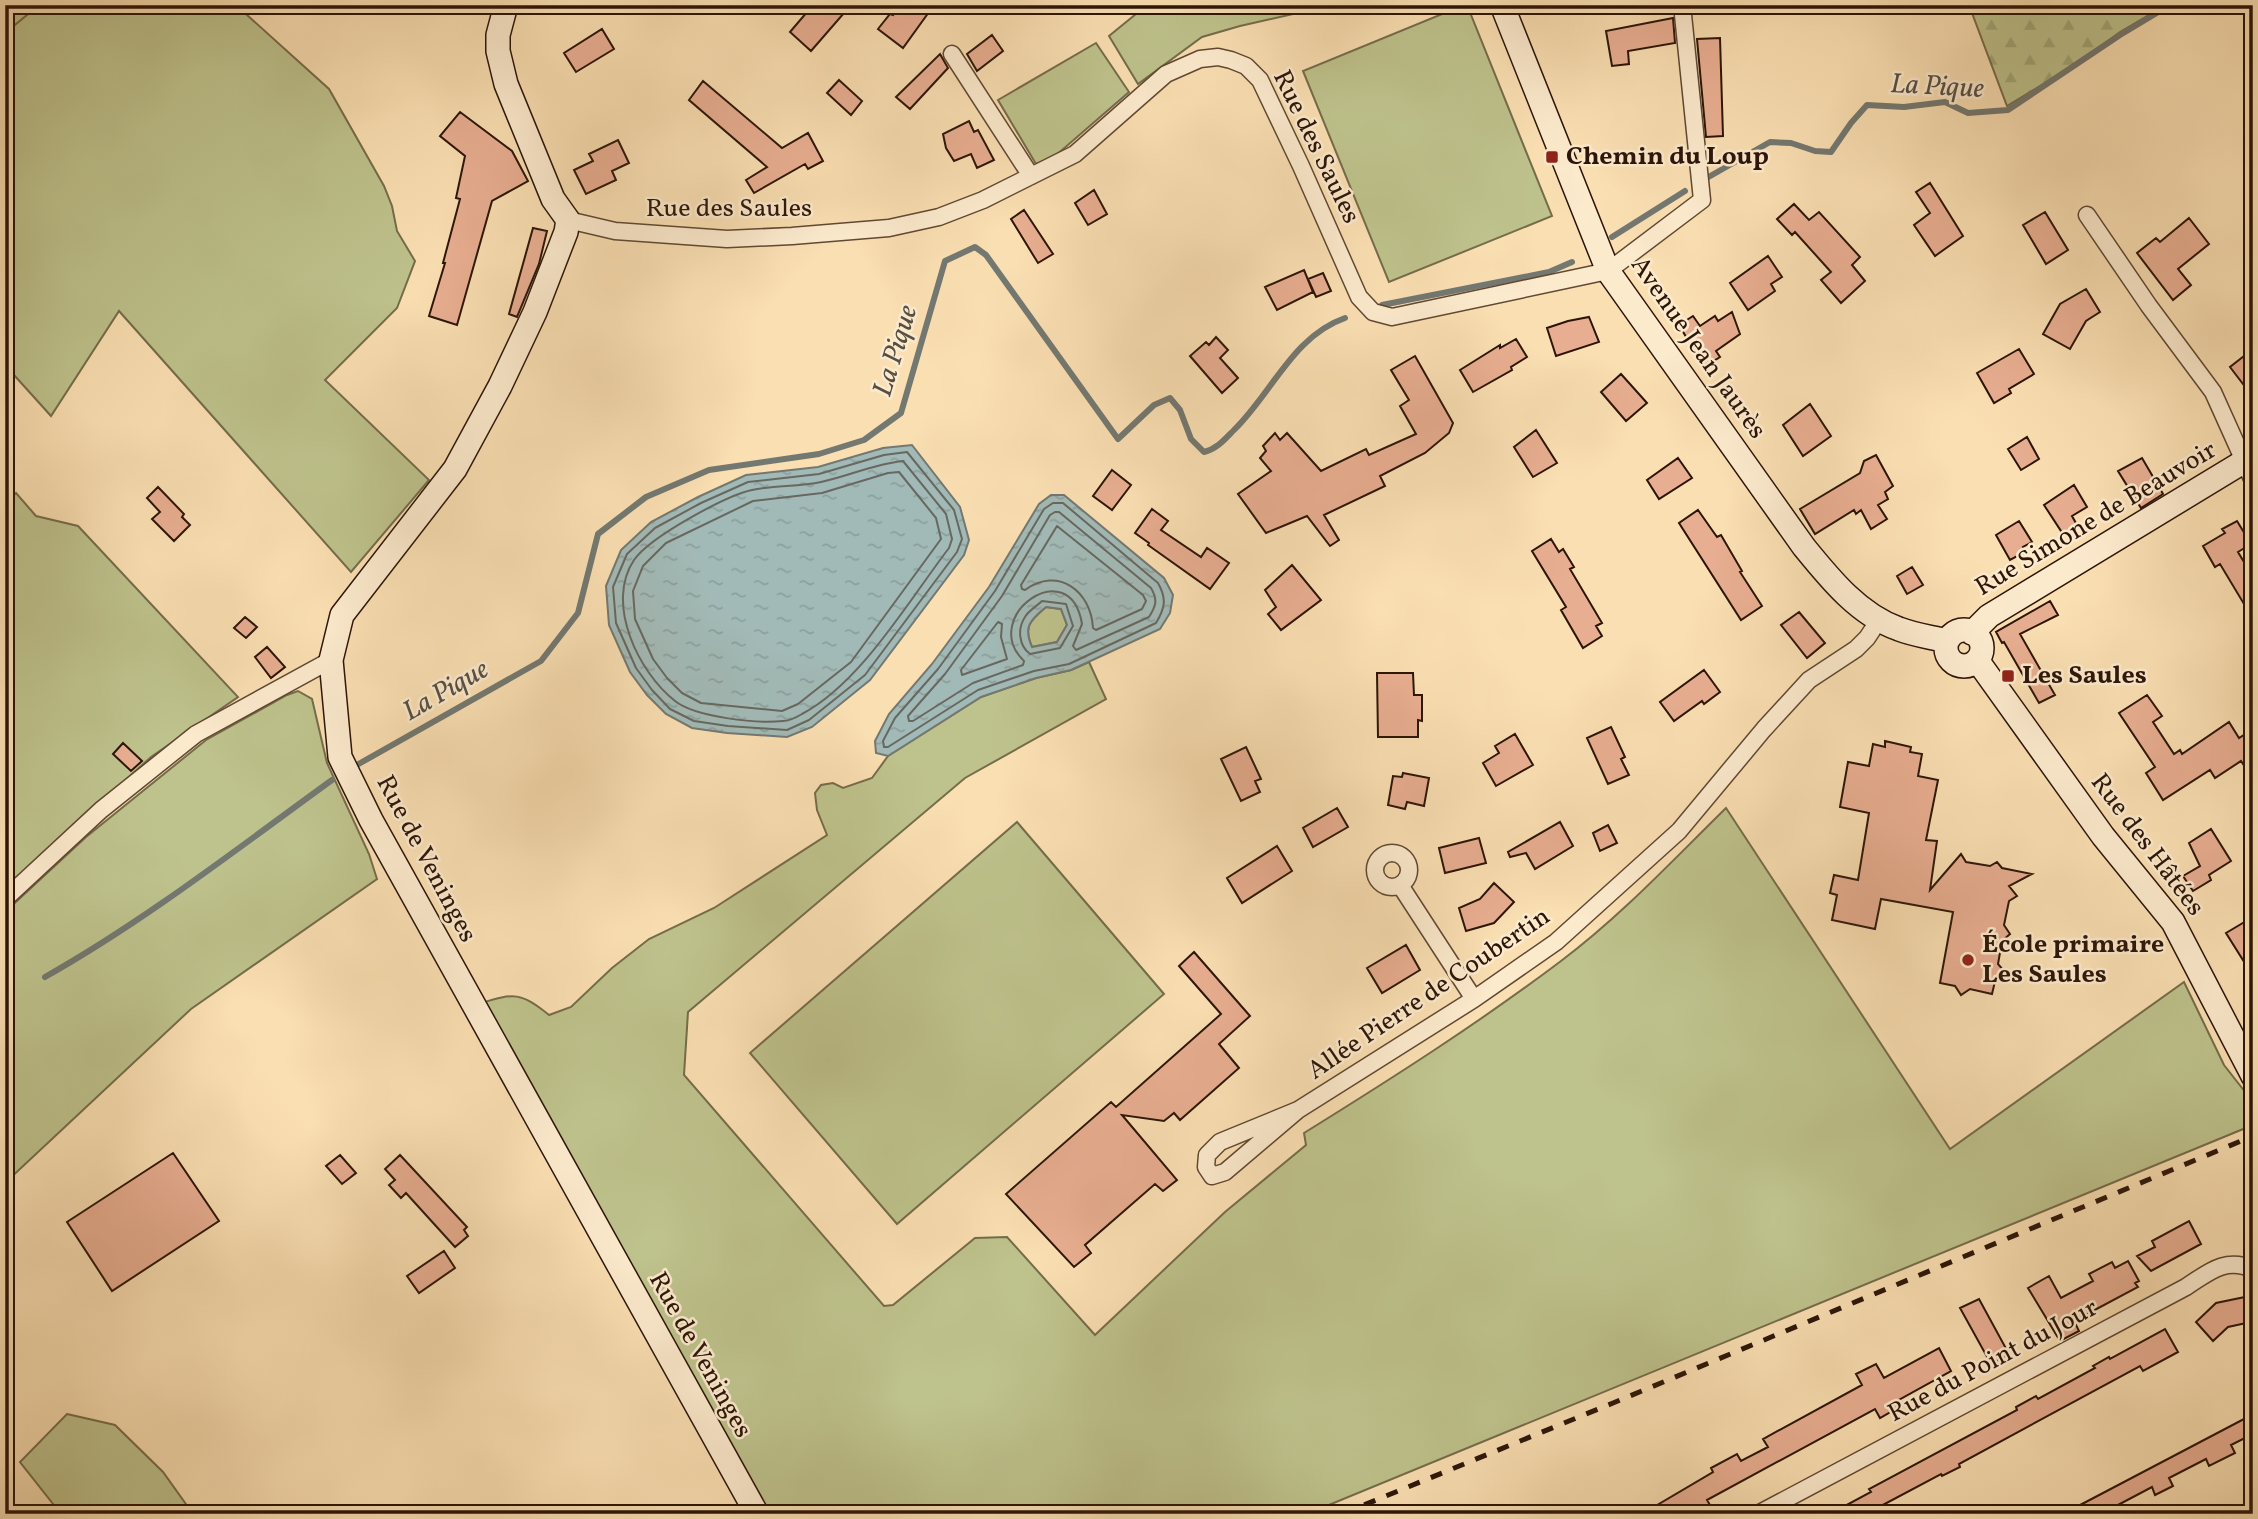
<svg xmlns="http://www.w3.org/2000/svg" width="2258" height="1519" font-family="Vollkorn,serif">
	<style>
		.green { fill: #bec28c; stroke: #756c4a; stroke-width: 2 }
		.forest { fill: url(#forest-firs); stroke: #756c4a; stroke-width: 2 }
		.water { fill: url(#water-ripples); stroke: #737871; stroke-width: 2; fill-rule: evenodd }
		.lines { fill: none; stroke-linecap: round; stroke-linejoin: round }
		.shore { stroke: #676860; stroke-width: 2 }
		.stream { stroke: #737871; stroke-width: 6 }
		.building { fill: #e8ae91; stroke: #2c1508; stroke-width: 2 }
		.street-casing { stroke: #604832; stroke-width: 19 }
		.secondary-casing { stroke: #2c1508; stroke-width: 26 }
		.street { stroke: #fceacd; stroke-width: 16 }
		.secondary { stroke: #fceacd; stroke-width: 23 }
		.rail { stroke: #2c1508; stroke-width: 5; stroke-dasharray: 12 12; stroke-linecap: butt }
		.poi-dot { fill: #8f2418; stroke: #fceacd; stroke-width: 2.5 }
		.labels { text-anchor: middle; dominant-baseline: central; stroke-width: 5; stroke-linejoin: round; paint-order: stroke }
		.street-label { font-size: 26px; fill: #2c1508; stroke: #fceacd }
		.poi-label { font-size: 26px; font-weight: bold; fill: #2c1508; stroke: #fceacd; text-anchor: start }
		.water-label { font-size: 28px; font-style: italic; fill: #554f45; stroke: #fceacd }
	</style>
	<defs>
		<pattern id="forest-firs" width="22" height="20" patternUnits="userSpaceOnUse" patternTransform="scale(1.75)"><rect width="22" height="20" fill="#bec28c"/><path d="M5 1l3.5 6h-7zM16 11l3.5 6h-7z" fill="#a3a677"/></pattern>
		<pattern id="water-ripples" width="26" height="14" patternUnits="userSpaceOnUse" patternTransform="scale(1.75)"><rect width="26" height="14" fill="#a2bab7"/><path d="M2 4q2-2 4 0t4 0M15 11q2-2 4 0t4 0" fill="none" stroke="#8c9f9c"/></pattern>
	</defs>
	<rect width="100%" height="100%" fill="#fadfb2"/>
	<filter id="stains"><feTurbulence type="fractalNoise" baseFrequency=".00286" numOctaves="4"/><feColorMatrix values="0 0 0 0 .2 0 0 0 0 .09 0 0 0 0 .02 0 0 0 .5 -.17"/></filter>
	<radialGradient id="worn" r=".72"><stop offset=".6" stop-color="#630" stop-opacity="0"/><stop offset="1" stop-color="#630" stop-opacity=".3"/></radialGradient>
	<path class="green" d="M39,5h197l93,84 55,97 8,20 5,25 18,30 -18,47 -72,72 104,100 -78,92 -232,-261 -68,105 -46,-51v-103l3,-4 -3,-3v-222z
		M1147,5h186l-93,21 -38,11 -64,47 -29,-48z
		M1464,5h3l85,211 -163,66 -86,-211z
		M1096,43l33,49 -75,65 -18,7 -38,-64z
		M16,493l20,23 42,10 160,171 -87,60 -146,132v-385z
		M1046,607l15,2 6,16 -10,17 -25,5c-9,-21 -2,-26 14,-40z
		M1089,662l17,37 -141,79 -277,234 -4,63 200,231 9,-1 82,-67 32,-1 88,98 130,-123 81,-67 -2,-12c87,-54 175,-110 257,-172 60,-45 112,-101 165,-153l224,341 234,-167 40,83 29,37v23l-946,389h-538l-162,-293 -126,-218c33,-10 40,-11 68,12l22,-8 41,-39 37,-29 65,-31 113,-73 -10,-25 -2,-17 6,-8 12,-2 10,5 29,-10 16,-22 93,-59 55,-19 35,-8z
		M298,691l14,8 15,64 42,91 8,25 -186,130 -186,174v-271l81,-75 120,-97 81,-45z
		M1017,822l147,172 -267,230 -147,-171z
		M67,1414l48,11 48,47 30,42h-132l-41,-52z"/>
	<path class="forest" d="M5,5h34l-34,28z
		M1969,5h197l-46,27 -39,29 -74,45z"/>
	<path class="water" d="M912,445l48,62 9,33 -5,15 -94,125 -58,47 -25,10 -60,-4 -35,-5 -26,-14 -19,-19 -17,-23 -21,-47 -3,-39 15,-36 30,-28 47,-25 48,-22 72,-8 65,-19z
		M1051,495h13l100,83 9,17 -3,18 -10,16 -89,41 -35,8 -55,19 -93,59 -12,-3 -1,-12 14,-27 43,-50 57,-77 50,-83zM1046,607l15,2 6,16 -10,17 -25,5c-9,-20 -2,-27 14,-40z"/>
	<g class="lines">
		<path class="shore" d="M907,452l47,58 8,29 -5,13 -92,123 -56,45 -22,10 -59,-4 -34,-5 -24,-12 -18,-19 -16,-22 -20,-45 -3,-36 14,-33 28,-26 46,-25 47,-21 71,-8 65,-19z
			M903,461l43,53 6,25 -3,9c-40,52 -88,135 -147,166 -5,3 -13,7 -19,7 -26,3 -88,-4 -108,-20 -37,-29 -70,-98 -41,-141 16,-23 91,-64 118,-70 23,-5 46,-3 69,-8 28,-6 53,-18 82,-21z
			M899,472l37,46 5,21 -90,123 -53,42 -16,7 -81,-8 -19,-10 -15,-15 -14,-19 -18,-40 -2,-28 10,-25 23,-23 87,-42 69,-8 66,-20z
			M1053,503h10l95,80c9,16 7,25 -2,40l-87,41 -35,7 -56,19 -90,57h-4l-1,-6 12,-23 43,-49 57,-78 49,-82z
			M1055,512h4l92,76c7,12 5,18 -2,29l-73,33 -3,-4 9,-22c-12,-73 -104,-7 -58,37l-1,4 -50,18 -60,38h-4l-1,-5 37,-42 57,-78 48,-81z
			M1057,526l86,69 3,6 -4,8 -46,21 -3,-2c-2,-37 -35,-62 -68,-38l-3,-1 -1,-4z
			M1042,601l24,3 7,22 -13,22 -30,6c-11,-8 -13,-25 -5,-37 3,-6 12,-11 17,-16z
			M998,622l4,2 -1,13 6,22 -45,16 -1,-5z"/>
		<path class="stream" d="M1705,179l65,-37 21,1 24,8 16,1 20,-29 16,-18 37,2 41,-5 23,11 40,-3 112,-75 50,-30
			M1612,237l73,-46
			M1382,305l167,-33 23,-10
			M355,766l186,-105 37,-48 20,-79 48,-37 63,-27 110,-16 45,-14 37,-27 44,-152 30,-14 11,8 132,184 36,-34 16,-7 10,12 11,29 13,13c13,-3 21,-13 30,-22 38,-37 59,-94 111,-112
			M45,977c101,-57 193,-129 287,-197"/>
	</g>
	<path class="building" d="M813,5h38l-40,46 -21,-19z
		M901,5h33l-31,43 -25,-19 12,-15 3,1z
		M1673,18l2,25 -47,8 1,13 -17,2 -6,-35z
		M602,29l12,20 -38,23 -12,-19z
		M992,35l11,16 -26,20 -10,-17z
		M1720,38l3,98 -17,1 -9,-98z
		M940,54l8,14 -38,41 -14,-12z
		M839,80l23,21 -11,14 -24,-22z
		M703,81l79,67 26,-15 15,28 -15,8 -3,-5 -51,29 -8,-13 21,-13 -78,-67z
		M460,112l52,39 16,30 -36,20 -35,124 -28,-9 16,-53h-2l17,-64 -4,-1 9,-42 -25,-20z
		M969,121l5,11 4,-2 16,30 -17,8 -6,-14 -17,7 -8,-13 -3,-14z
		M618,140l11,23 -17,8 4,9 -30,14 -12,-24 19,-9 -4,-7z
		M1930,183l33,53 -28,20 -21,-31 16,-12 -14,-21z
		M1094,190l13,24 -19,11 -13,-22z
		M1794,204l15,16 10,-8 41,45 -8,8 13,16 -24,22 -20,-23 10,-8 -36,-40 -3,3 -15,-16z
		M1024,210l29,44 -15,9 -27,-44z
		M2045,212l23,38 -22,14 -23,-39z
		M2189,218l20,26 -31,25 13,16 -18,15 -36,-47 19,-15 4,4z
		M533,228l14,3 -8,33 -22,53 -8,-3z
		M1768,256l14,21 -11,7 4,7 -27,19 -18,-27z
		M1304,270l9,22 -36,18 -12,-23z
		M1323,273l8,18 -15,6 -8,-18z
		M2086,289l14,23 -14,9 -16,28 -27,-15 17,-30z
		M1732,312l8,22 -24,17 4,6 -16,10 -25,-42 14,-9 7,10 15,-10 3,5z
		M1589,317l10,25 -43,14 -9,-28 21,-7z
		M1216,337l12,13 -8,8 18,20 -16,15 -32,-37 16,-14 3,3z
		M1516,339l11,18 -16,10 1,3 -39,22 -13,-22 40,-25v3z
		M2019,349l15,25 -25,15 2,4 -17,10 -17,-30z
		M2253,349v48l-23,-30z
		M1415,356l38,67 -4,10 -24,20 -45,23 5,10 -61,29 15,25 -9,6 -23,-30 -41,17 -28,-39 33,-23 -11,-13 6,-7 -3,-5 12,-13 5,7 7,-7 34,38 45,-22 3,6 47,-21 -16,-28 9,-6 -18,-30z
		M1621,374l26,29 -21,18 -25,-29z
		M1810,404l21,32 -28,20 -20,-31z
		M1536,430l21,33 -24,14 -19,-30z
		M2027,437l12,22 -18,11 -13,-21z
		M1876,455l17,31 -8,6 3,7 -10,6 9,14 -16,10 -10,-19 -5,4 -2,-4 -39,24 -15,-25 60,-36 4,-12z
		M1678,458l14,20 -33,21 -12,-19z
		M2142,458l21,36 -22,14 -23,-37z
		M1112,470l19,15 -19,25 -19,-14z
		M2074,485l13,22 -15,9 5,9 -14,9 -19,-29z
		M158,487l26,27 -2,3 8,8 -16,16 -22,-22 8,-7 -13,-14z
		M1152,509l16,12 -7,9 40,27 6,-9 22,15 -19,26 -62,-44 1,-2 -14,-10z
		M1698,510l19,27 4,-2 21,36 -2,1 22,34 -21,14 -62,-97z
		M2019,521l13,21 -9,5 2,5 -15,8 -14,-25z
		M2237,521l14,23 -13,8 15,25v42l-33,-55 -5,3 -12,-21 22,-13 -3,-4z
		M1551,539l8,13 4,-3 11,18 -4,2 32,54 -6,3 6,10 -19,12 -22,-38 5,-3 -34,-56z
		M1292,565l29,35 -40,30 -13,-16 8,-7 -11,-17z
		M1912,567l11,18 -16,9 -10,-18z
		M2050,601l8,14 -38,19 35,61 -16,8 -35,-61 -2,1 -6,-11z
		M1799,612l26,31 -18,15 -26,-33z
		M245,617l12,10 -11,11 -12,-10z
		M267,647l18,20 -14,11 -16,-21z
		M1704,670l16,22 -16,12 -2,-3 -28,20 -14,-19z
		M1377,673h36l1,22h8v26l-4,-1v17h-40z
		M2147,695l15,21 -9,6 21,32 6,-4 2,4 47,-32 10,16 14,-9v50l-12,-18 -26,17 -5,-8 -47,30 -17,-27 9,-6 -36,-54z
		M1611,727l14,30 -4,2 8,16 -21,9 -21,-46z
		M1515,734l18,31 -37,21 -13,-23 16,-10 -4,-7z
		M1885,741l26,6 -1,5 12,2 -4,22 20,4 -12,60 11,1 -7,49 31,-36 5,8 24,4 7,-4 5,6 30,6 -23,12 8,10 -8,5 -5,24 6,9 -8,7 -4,23 6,7 -8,6 -4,17 -22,-5 -9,6 -6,-9 -15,-3 13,-71 -72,-13 -6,30 -43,-9 5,-25 -7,-2 4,-18 24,5 11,-67 -29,-6 8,-45 21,4 4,-22 12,3z
		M123,743l19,18 -11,10 -18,-17z
		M1246,747l15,32 -6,2 5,11 -19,9 -20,-42z
		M1403,773l26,5 -5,28 -17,-4 -2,7 -17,-4 5,-29 9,1z
		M1337,808l11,19 -35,20 -10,-19z
		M1560,822l13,24 -38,23 -9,-16 -16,4 -2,-5z
		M1608,825l9,18 -17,8 -7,-18z
		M2211,829l20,32 -22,14 2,5 -18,11 -10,-15 17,-10 -11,-23z
		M1479,838l7,25 -41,10 -6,-25z
		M1277,846l15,25 -50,32 -15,-25z
		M1494,883l20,19 -20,21 -28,8 -7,-23 21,-9z
		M2253,917v59l-27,-43z
		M1406,945l14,25 -38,23 -15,-25z
		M1194,952l56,64 -31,28 20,24 -59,52 -6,-7 -10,8 -42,-6 55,65 -14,11 -8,-7 -70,61 6,8 -17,14 -68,-73 105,-92 5,5 105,-93 -42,-48z
		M173,1153l46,68 -107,70 -45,-69z
		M340,1155l16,18 -14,11 -16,-18z
		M400,1155l67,72 -3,3 4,6 -13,11 -49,-54 -5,5 -12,-13 6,-5 -10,-11z
		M2189,1221l12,23 -50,27 -14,-15 18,-9 -3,-6z
		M444,1251l11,17 -36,25 -12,-17z
		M2128,1261l11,20 -4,2 3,4 -64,34 5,10 -19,10 -32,-53 21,-12 12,22 32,-17 -4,-7 23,-12 3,6z
		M2245,1297l6,25 -23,5 -15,14 -17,-19 20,-19z
		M1979,1299l30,55 -18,10 -31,-56z
		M2165,1329l13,23 -35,19 -3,-5 -181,98 1,3 -18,9 -1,-2 -62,33 4,7h-53l41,-22 -2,-3 148,-79 -1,-3 20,-11 2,3 57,-31 -2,-2 16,-9 1,2z
		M1939,1348l12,23 -54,30 2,6 -19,11 -5,-9 -168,91 3,5 -17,9h-51l71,-42 -2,-4 26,-14 4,7 27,-14 -5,-8 99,-54 -6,-11 20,-10 8,14z
		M2244,1419l7,16 -20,10 4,8 -26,13 -3,-7 -37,19 4,8 -18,9 -3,-8 -36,19 4,8h-57z"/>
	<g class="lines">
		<g class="street-casing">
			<path id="street" d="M952,54l79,122
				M2087,215l62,91 64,86 40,89
				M568,220l47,11 112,8 65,-3 97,-8 50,-11 44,-17 92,-46 91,-80 34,-15 18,-2 13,3 15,6 14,14 41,86 58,131 14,15 19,5 216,-46 94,-71 -20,-195
				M1375 870a17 17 0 1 1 34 0a17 17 0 1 1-34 0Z
				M1400,885l74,114
				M5,899l96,-89 95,-76 135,-74
				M1298,1110l-73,62 -13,4 -6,-9 1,-12 13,-13 78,-32 176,-111 82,-57 123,-111 85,-102 45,-49 47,-31 11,-11 12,-18
				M1758,1514l428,-227c23,-15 39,-30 67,-18"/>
		</g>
		<g class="secondary-casing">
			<path id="secondary" d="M506,5l-8,30v16l8,33 47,115 15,21 -2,12 -31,80 -35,74 -45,83 -113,146 -11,45 9,97 31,63 386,694
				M1502,5l106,266 196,276c26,32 55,68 95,82 15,6 32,8 48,12
				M1946 648a18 18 0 1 1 36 0a18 18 0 1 1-36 0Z
				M1972,633l17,-17 254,-154 10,-3
				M1977,660l126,176 70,86 80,154"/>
		</g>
		<use href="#street" class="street"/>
		<use href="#secondary" class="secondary"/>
		<path class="rail" d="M1342,1514l271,-111 640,-267"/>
	</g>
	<g class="poi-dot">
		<rect x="1545" y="150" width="14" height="14" rx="3.5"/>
		<rect x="2001" y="669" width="14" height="14" rx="3.5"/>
		<circle cx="1968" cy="960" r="7"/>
	</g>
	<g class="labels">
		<g class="street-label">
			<text transform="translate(1316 147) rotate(64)">Rue des Saules</text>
			<text x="729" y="209">Rue des Saules</text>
			<text transform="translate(1698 348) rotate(55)">Avenue Jean Jaurès</text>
			<text transform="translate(2096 519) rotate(-31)">Rue Simone de Beauvoir</text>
			<text transform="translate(2147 845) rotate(53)">Rue des Hâtées</text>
			<text transform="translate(426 859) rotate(62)">Rue de Veninges</text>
			<text transform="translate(1429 994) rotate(-34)">Allée Pierre de Coubertin</text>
			<text transform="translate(700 1355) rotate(61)">Rue de Veninges</text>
			<text transform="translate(1993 1361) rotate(-28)">Rue du Point du Jour</text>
		</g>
		<g class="poi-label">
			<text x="1566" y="157">Chemin du Loup</text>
			<text x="2022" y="676">Les Saules</text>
			<text x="1982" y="945">École primaire<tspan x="1982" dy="30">Les Saules</tspan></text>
		</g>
		<g class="water-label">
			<text transform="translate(1937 87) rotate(3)">La Pique</text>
			<text transform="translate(896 351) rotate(-73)">La Pique</text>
			<text transform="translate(446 691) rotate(-30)">La Pique</text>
		</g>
	</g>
	<rect width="2258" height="1519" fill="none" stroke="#fadfb2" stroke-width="28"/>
	<rect x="7" y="7" width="2244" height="1505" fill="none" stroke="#2c1508" stroke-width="3.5"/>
	<rect x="14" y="14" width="2230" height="1491" fill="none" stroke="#2c1508" stroke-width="2"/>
	<rect width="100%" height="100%" filter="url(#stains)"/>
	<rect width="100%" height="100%" fill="url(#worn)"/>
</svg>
